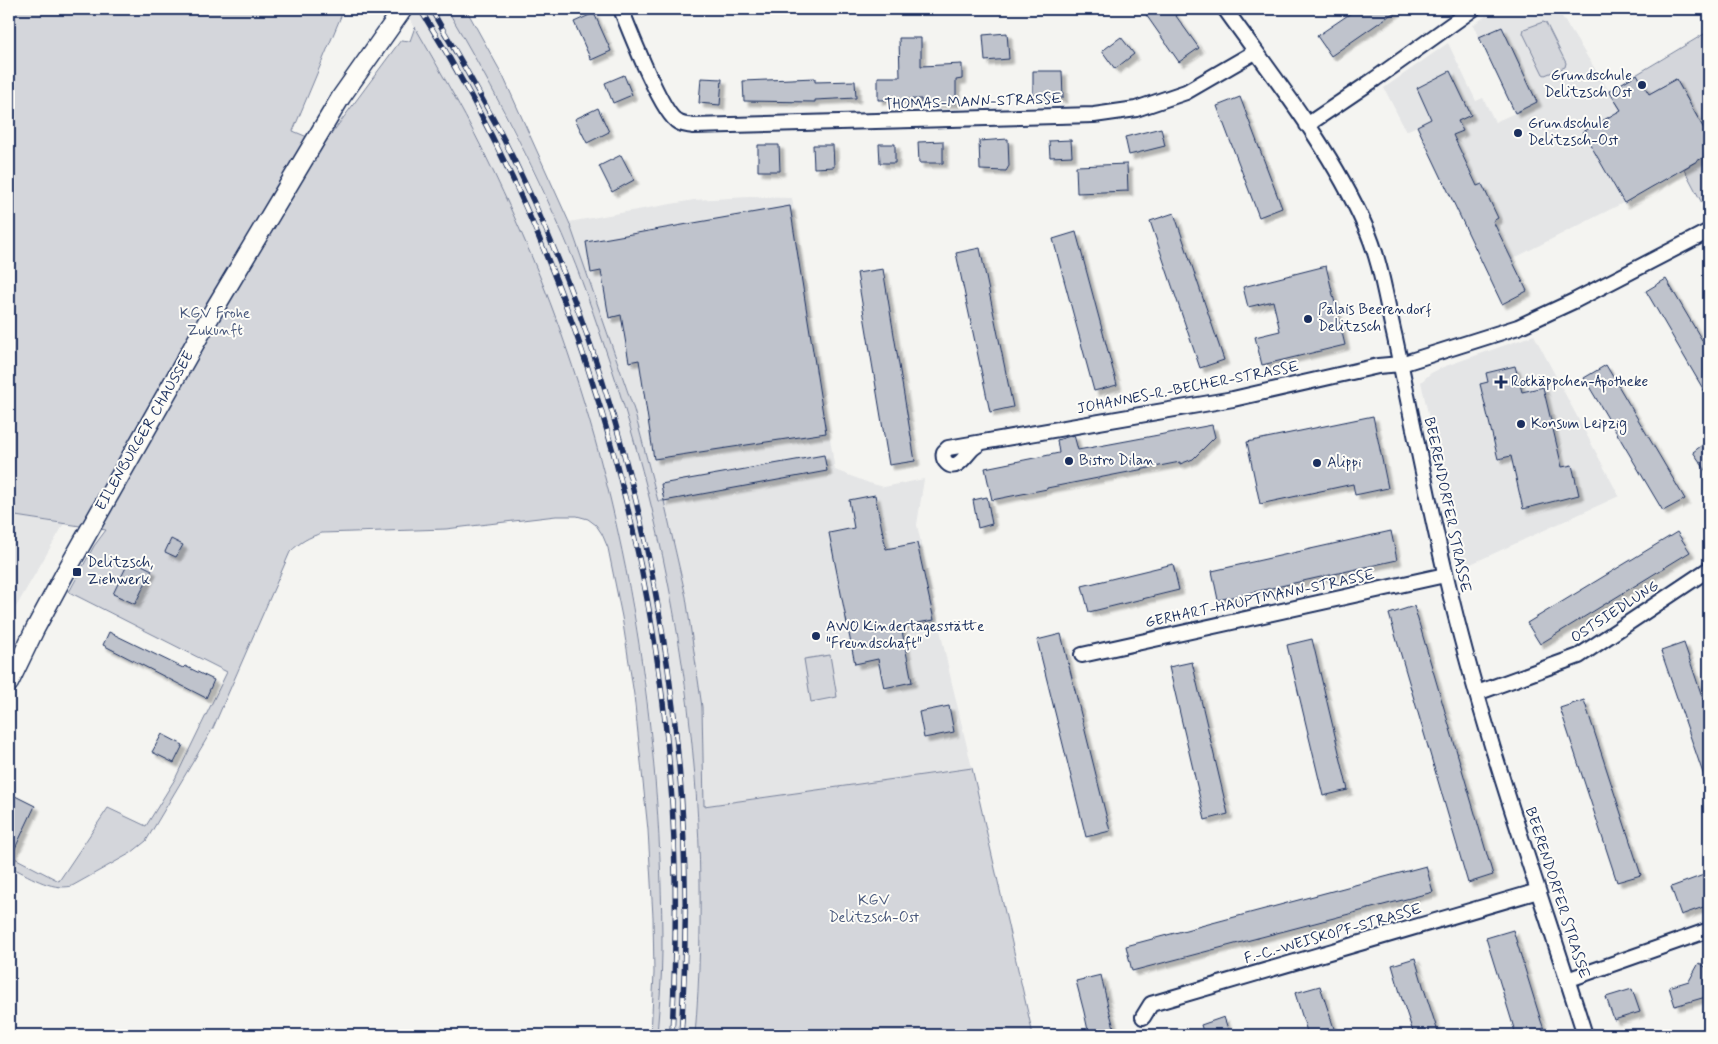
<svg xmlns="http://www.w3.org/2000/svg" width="1718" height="1044" font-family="Mynerve,sans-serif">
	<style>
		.built { fill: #e4e5e6 }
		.green { fill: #d4d6db; stroke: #78829c }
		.building { fill: #bfc3cc; stroke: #1b2f5e; filter: url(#shadow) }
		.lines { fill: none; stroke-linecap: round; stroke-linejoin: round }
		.minor-casing { stroke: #1b2f5e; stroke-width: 18 }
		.tertiary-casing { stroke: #1b2f5e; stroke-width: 21 }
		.minor { stroke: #fdfcf7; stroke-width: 14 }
		.tertiary { stroke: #fdfcf7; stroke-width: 18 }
		.rail-casing { stroke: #1b2f5e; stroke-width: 5.5 }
		.rail { stroke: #fdfcf7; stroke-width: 4; stroke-dasharray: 11; stroke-linecap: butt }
		.poi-dot { fill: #1b2f5e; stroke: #fdfcf7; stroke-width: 2 }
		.labels { text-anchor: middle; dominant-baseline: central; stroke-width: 4; stroke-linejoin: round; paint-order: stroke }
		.poi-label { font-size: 15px; fill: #1b2f5e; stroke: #fdfcf7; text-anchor: start }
		.street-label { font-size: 15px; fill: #1b2f5e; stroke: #fdfcf7 }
		.park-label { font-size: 15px; fill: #49597d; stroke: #fdfcf7 }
	</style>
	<defs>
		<filter id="shadow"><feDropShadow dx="4.5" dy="4.5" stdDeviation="1" flood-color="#0004"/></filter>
	</defs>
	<rect width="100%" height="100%" fill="#f4f4f1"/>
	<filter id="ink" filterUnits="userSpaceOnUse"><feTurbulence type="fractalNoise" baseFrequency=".02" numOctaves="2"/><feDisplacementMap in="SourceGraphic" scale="10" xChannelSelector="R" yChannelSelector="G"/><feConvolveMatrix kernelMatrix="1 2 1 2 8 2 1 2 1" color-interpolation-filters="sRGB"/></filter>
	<g filter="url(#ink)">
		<path class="built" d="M404,9h43l32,54 78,158 31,76 36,104 25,92 17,78 16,94 11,90 5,78 3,91 -6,111h-38l5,-81 -1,-93 -5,-81 -10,-97 -13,-80 -16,-77 -23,-89 -28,-91 -37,-95 -37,-82 -40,-77z
			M1496,9h73l-8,6 60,95 -38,22 40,71 -111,56 -69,-145 -37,17 -22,-43 64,-45 28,58 7,-3 12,24 20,-9 -42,-88z
			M749,197l43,1 43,272 34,13 15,4 40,-8 -7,46 33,150 22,93 -268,38 -2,-99 -16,-110 -22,-96 -6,1 -24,-92 -65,-188 125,-22z
			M1534,335l85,161 -157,72 -41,-186 10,-9 12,-6z
			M9,515l55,9 -55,95z"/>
		<path class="green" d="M9,9h335l-51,122 31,13 77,-104 9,1 5,-14c27,47 55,95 78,144 27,57 53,116 73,176 67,195 96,398 96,604 0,28 -3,56 -5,84h-6l3,-62 -1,-56 -5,-87 -14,-135 -12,-78 -14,-69 -6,-14 -6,-9 -8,-6 -11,-3h-21l-110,13 -124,4c-13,4 -22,9 -32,19l-77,176 -67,113 -15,12 -59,33c-22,5 -44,-11 -63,-20v-11l50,26 49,-73 38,18 29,-47 52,-107 -158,-80 25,-46 12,-16 -97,-15z
			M447,9h19l37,67 66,146 65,188 24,91h6l22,96 16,110 2,99 268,-38 61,267h-338c19,-232 -15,-470 -91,-690 -14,-42 -29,-85 -48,-126 -32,-72 -69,-142 -109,-210z
			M1543,22l3,1 20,40 -1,4 -20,8 -2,-1 -20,-41 1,-4z
			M1709,31v107l-33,-59 -55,31 -12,-19z
			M1709,154v45l-7,4 -18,-34z
			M830,655l7,42 -26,5 -7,-43z"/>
		<path class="building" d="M1142,9h29l28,39 -20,14z
			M1357,9h42l-68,47 -14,-20z
			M594,13l17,38 -20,9 -17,-38z
			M1502,27l35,75 -22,11 -36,-76z
			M1007,33l2,26 -24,2 -2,-26z
			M1121,37l13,17 -19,15 -13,-18z
			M899,38h22v28l41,-2v15l-6,1v23h-35v-4l-43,1v-23h22z
			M1033,71h29l1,27h-30z
			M1450,71l21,44 -13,6 5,10 -10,4 24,51 5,-2 16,34 -5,3 34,70 -25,13 -85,-178 14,-7 -14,-31z
			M1637,74l12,20 27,-15 33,59v16l-85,49 -41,-71 38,-22 -12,-19z
			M624,75l8,20 -19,8 -8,-20z
			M701,78l21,1 -2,26 -21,-2z
			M815,78v4l40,-1 1,17 -41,2v2l-71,-1 -1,-20z
			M1240,97l42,111 -23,9 -42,-111z
			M598,108l11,24 -22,11 -12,-24z
			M1161,128l4,18 -36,9 -4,-18z
			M1008,139l1,27 -3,5 -26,-1 -1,-29z
			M1071,140l1,16 -22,1 -1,-16z
			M943,141v22h-24l-1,-21z
			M879,144h16v19h-15z
			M758,145h21l1,26h-22z
			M813,145h20l1,22 -20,1z
			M621,155l13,25 -22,12 -13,-26z
			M1127,164l1,27 -51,2 -1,-27z
			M790,206l36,227 -172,26 -15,-99 -10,2 -8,-47 -12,3 -8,-47 -10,2 -5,-31z
			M1174,213l50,147 -24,8 -50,-147z
			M1076,232l41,153 -23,6 -41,-152z
			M980,248l33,159 -23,5 -34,-159z
			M1326,266l19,79 -83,20 -7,-28 25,-6 -7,-30 -25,6 -5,-20z
			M883,269l32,192 -26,4 -32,-192z
			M1666,279l43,73v47l-63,-108z
			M1606,365l79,134 -22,12 -79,-133z
			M1515,366l7,26 21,-5 19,80 10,-2 7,30 -56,14 -12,-53 -13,3 -18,-75 8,-2 -2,-9z
			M1373,416l15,72 -33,7 -2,-11 -93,20 -13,-62z
			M1212,425l3,12 -22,22 -13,5v-2l-133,26v1l-55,11 -7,-32 74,-15 -2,-13 17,-5 4,15z
			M1709,440v35l-16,-23z
			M824,455l3,16 -163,30 -3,-17z
			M875,495l11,54 31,-6 17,77 -33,6 11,56 -28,6 -6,-29 -23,5 -26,-131 25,-5 -5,-28z
			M987,497l5,27 -14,4 -5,-28z
			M1391,531l6,29 -179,40 -6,-29z
			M1677,532l13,20 -150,92 -13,-21z
			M171,539l12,6 -7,12 -11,-5z
			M130,559l22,11 -17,34 -22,-10z
			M1173,564l6,26 -90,22 -7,-26z
			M1414,606l79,269 -25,8 -79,-269z
			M109,632l74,36 2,-2 29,14 -8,18 -103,-53z
			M1061,634l49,197 -24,6 -49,-197z
			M1312,639l36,151 -25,6 -36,-151z
			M1684,643l25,74v68h-2l-46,-134z
			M1192,662l36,152 -23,6 -36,-153z
			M1584,700l57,175 -24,7 -57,-174z
			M949,706l5,26 -30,6 -5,-26z
			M162,734l21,11 -9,18 -22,-11z
			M9,793l26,13 -26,55z
			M1426,866l7,26 -301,79 -6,-25z
			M1709,873v32l-28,10 -10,-28z
			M1513,930l28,91 5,14h-30l-11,-36 -19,-61z
			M1415,958l9,31 15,46h-25l-13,-39 -9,-31z
			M1699,963l10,6v27l-34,10 -6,-19 20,-6z
			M1101,975l7,31 8,29h-27l-5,-23 -8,-31z
			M1320,986l10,30 6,19h-28l-13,-42z
			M1632,989l8,23 -26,8 -8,-23z
			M1224,1017l6,18h-26l-3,-10z"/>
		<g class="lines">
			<g class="minor-casing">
				<path id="minor" d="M621,9c8,20 41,105 57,113 4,3 11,3 15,4l401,-11 42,-6 50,-17 69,-40
					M1225,9c50,70 105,138 140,217 16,35 21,75 30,112 17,79 32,159 51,238 36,155 91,307 139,459
					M1307,125l68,-46 98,-70
					M982,442c-3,2 -7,4 -10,7 -6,6 -16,23 -25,14 -4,-4 -4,-7 -3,-11l4,-4 285,-49 145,-33 23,-2 117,-37 56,-26 135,-70
					M1082,655l363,-80
					M1477,693l102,-37 130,-87
					M1567,980l142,-50
					M1143,1017l8,-13 387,-113"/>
			</g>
			<g class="tertiary-casing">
				<path id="tertiary" d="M9,683l26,-54 29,-54 151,-267 126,-211 62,-88"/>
			</g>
			<use href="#minor" class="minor"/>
			<use href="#tertiary" class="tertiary"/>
			<g class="rail-casing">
				<path id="rail" d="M420,9c154,245 243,543 254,832 3,65 1,129 -2,194
					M431,9c23,39 45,78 66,117 143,277 206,600 184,909"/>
			</g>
			<use href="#rail" class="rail"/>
		</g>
	</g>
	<g class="poi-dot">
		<circle cx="1642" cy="85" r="5"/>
		<circle cx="1518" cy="133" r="5"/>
		<circle cx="1308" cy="319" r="5"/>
		<path d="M1498.5 374.5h5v5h5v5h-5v5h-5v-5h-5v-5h5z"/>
		<circle cx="1521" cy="424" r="5"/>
		<circle cx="1069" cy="461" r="5"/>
		<circle cx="1317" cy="463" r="5"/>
		<rect x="72" y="567" width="10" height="10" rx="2.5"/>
		<circle cx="816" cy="636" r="5"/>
	</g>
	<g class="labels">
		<g class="poi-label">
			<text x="1632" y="76" text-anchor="end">Grundschule<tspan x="1632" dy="17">Delitzsch Ost</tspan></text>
			<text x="1528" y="124">Grundschule<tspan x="1528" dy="17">Delitzsch-Ost</tspan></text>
			<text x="1318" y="310">Palais Beerendorf<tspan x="1318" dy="17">Delitzsch</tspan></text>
			<text x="1511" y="382">Rotkäppchen-Apotheke</text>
			<text x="1531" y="424">Konsum Leipzig</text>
			<text x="1079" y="461">Bistro Dilan</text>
			<text x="1327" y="463">Alippi</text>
			<text x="87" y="563">Delitzsch,<tspan x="87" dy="17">Ziehwerk</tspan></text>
			<text x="826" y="627">AWO Kindertagesstätte<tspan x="826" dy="17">"Freundschaft"</tspan></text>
		</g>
		<g class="street-label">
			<text transform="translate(973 102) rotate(-2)">THOMAS-MANN-STRASSE</text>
			<text transform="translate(1188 388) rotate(-11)">JOHANNES-R.-BECHER-STRASSE</text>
			<text transform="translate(145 431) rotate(-60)">EILENBURGER CHAUSSEE</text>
			<text transform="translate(1447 505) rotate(78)">BEERENDORFER STRASSE</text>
			<text transform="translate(1260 599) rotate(-12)">GERHART-HAUPTMANN-STRASSE</text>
			<text transform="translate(1615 612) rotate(-33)">OSTSIEDLUNG</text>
			<text transform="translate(1557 893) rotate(72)">BEERENDORFER STRASSE</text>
			<text transform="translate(1333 934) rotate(-16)">F.-C.-WEISKOPF-STRASSE</text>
		</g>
		<g class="park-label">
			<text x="215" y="314">KGV Frohe<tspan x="215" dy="17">Zukunft</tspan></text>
			<text x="874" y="901">KGV<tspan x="874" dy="17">Delitzsch-Ost</tspan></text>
		</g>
	</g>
	<rect width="1718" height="1044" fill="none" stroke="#fdfcf7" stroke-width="30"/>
	<rect x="15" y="15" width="1688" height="1014" fill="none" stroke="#1b2f5e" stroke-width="2" filter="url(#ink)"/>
</svg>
